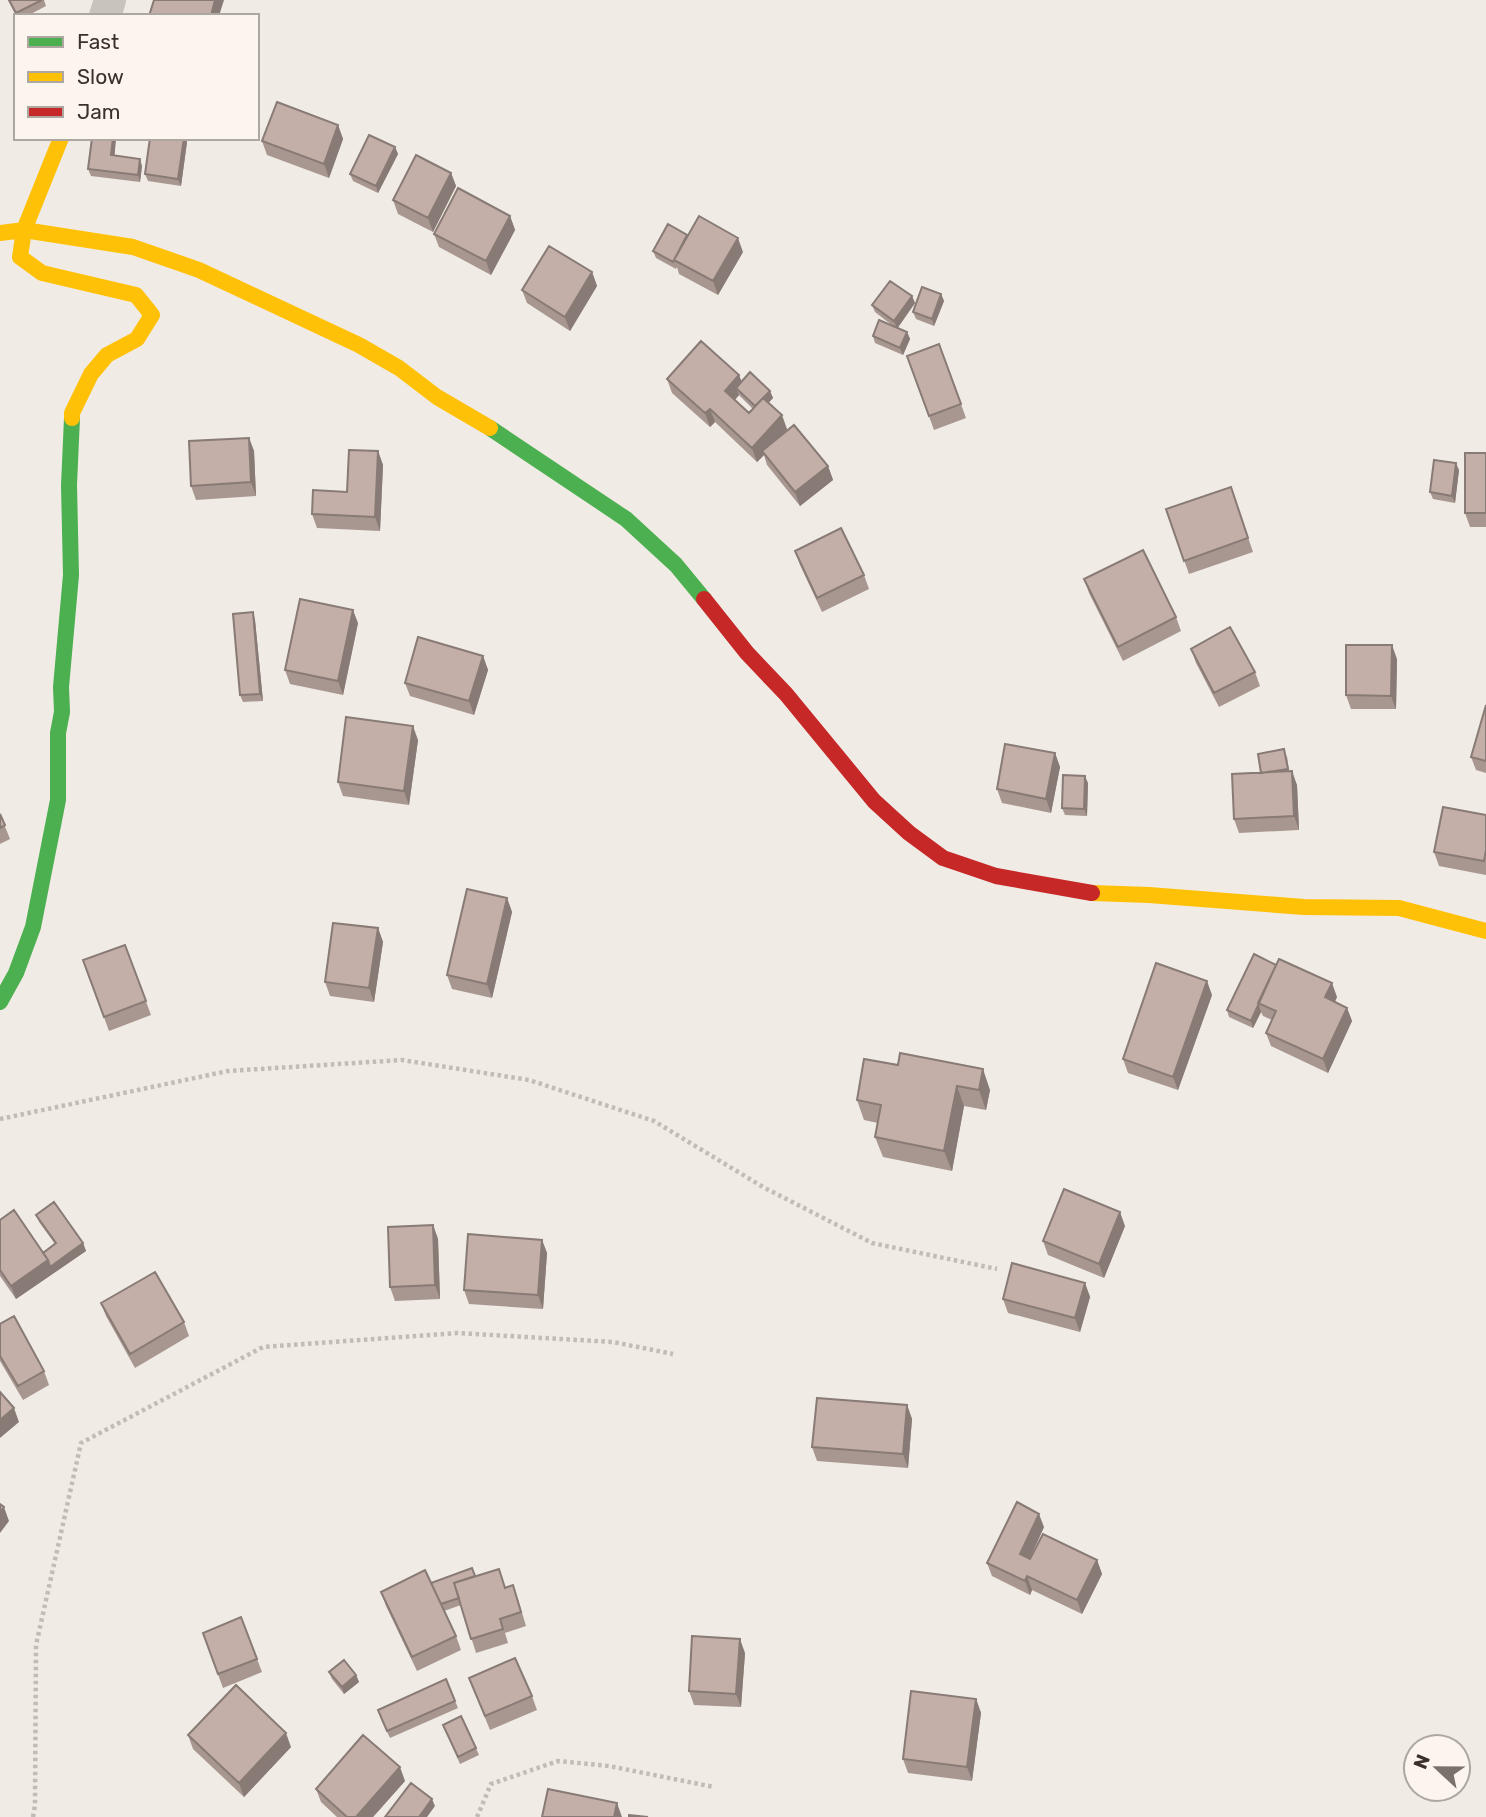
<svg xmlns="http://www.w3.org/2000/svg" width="1486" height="1817" font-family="Rubik,sans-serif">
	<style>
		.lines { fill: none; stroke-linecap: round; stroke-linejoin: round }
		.path { stroke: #c2bbb6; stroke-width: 4.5; stroke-dasharray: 3.5 3.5; stroke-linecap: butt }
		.street { stroke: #c9c3be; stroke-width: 32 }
		.fast { stroke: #4caf50; stroke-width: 16 }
		.slow { stroke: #ffc107; stroke-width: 16 }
		.jam { stroke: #c62828; stroke-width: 16 }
		.wall { fill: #a89690; fill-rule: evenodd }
		.shaded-wall { fill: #887a75 }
		.building { fill: #c3afa7; stroke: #887a75; stroke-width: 2 }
	</style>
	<rect width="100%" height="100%" fill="#f0ebe5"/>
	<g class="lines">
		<path class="path" d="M0,1119l228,-48 174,-11 127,20 125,41 109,66 109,56 125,26
			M33,1817l2,-12 1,-160 45,-202 182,-96 194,-14 156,9 60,12
			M477,1817l14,-33 67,-23 51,5 105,21"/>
		<path class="street" d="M105,16l5,-16"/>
		<path class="fast" d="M490,428l136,91 50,46 28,34
			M0,1002l16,-29 17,-46 25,-127v-67l4,-21 -1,-25 10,-112 -2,-90 3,-67"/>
		<path class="slow" d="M61,138l-37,92 -4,27 22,16 94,22 16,20 -15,24 -30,16 -16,19 -19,39v5
			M0,233l24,-3 109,17 66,23 160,75 40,23 38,29 53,31
			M1092,893l57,2 155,12 95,1 87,23"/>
		<path class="jam" d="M704,599l43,54 39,41 88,107 35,32 34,25 53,18 96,17"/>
	</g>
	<path class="wall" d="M8,0h36l2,6 -19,10h-11z
		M338,125l5,14 -14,39 -62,-23 -5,-14z
		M116,138l-2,18 28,10 -2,16 -49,-6 -3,-7z
		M150,138h36l1,4 -6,44 -33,-5 -3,-7z
		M395,147l3,7 -20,39 -25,-12 -3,-7z
		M451,173l5,13 -23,46 -35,-18 -5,-14z
		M510,216l5,14 -24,45 -52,-28 -5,-13z
		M687,235l56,17 -25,43 -39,-21 -2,-7 -1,2 -20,-11 -3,-7z
		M592,272l5,14 -27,45 -43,-28 -5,-13z
		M941,294l3,7 -10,25 -18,-7 -3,-7z
		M912,296l3,7 -18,25 10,4 3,7 -7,16 -28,-12 -2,-7 20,-10 -18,-14 -3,-7z
		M939,344l27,74 -32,12 -27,-74z
		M739,375l3,7 28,9 3,7 -5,5 19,26 -5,5 46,32 5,14 -33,26 -33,-41 -3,-10 -7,7 -42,-40 -5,5 -38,-34 -5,-14zM739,395l14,14 -4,4 -14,-13z
		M249,438l5,13 2,45 -60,4 -5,-14z
		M378,451l5,14 -3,66 -63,-3 -5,-14 35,-22z
		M1486,453v74h-16l-5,-14z
		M1459,470l-4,33 -22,-4 -3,-7z
		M1231,487l22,65 -64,22 -23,-65z
		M795,551l69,24 5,14 -47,23 -22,-47z
		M1084,579l92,38 5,14 -58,30 -34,-68z
		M255,620l8,81 -20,1 -3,-7z
		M358,623l-15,72 -53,-11 -5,-14z
		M1191,649l64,23 5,14 -41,21 -23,-44z
		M483,656l5,14 -14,45 -64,-19 -5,-13z
		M1397,659l-1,50h-45l-5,-14z
		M1486,705v68l-10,-3 -5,-13z
		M418,740l-9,65 -66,-9 -5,-14z
		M1055,753l5,14 -9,46 -49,-10 -5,-14z
		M1287,756l2,15 8,14 2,45 -60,3 -5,-14 27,-46z
		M1088,783l-1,33 -22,-1 -3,-7z
		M0,814l10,25 -10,5z
		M1486,815v60l-47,-9 -5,-14z
		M507,898l5,14 -20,86 -40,-9 -5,-14z
		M378,928l5,14 -9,60 -44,-6 -5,-14z
		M125,945l26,70 -42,16 -26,-71z
		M1254,954l83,43 -2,5 12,6 5,13 -24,52 -57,-27 -5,-13 6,-13 -9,-4 -2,-4 -8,16 -24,-11 -2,-7z
		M1212,995l-34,95 -50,-17 -5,-14z
		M864,1059l126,31 -4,20 -22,-4 -12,65 -69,-14 -8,-20 3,-14 -14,-3 -7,-20z
		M36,1215l47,28 3,8 -70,48 -16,-23v-56l43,33 12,-9 -16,-22z
		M433,1225l5,14 2,60 -45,2 -5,-14z
		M1125,1226l-21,52 -56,-23 -5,-14z
		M542,1240l5,13 -4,56 -74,-5 -5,-14z
		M1085,1283l5,14 -10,35 -72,-19 -5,-14z
		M101,1303l83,19 5,14 -54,32 -29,-52z
		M0,1324l44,47 5,14 -26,15 -23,-39z
		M907,1405l5,14 -4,49 -91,-7 -5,-14z
		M1044,1527l-14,32 67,1 5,14 -20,40 -50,-24 -2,5 -38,-19 -5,-13z
		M475,1576l31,12 12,11 8,27 -21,7 3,10 -32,10 -15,-48 -17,6 12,25 5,14 -44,21 -31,-65 -5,-14z
		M241,1617l21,55 -39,16 -20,-55z
		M745,1653l-4,54 -47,-2 -5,-14z
		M329,1672l27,3 3,7 -15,12 -12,-15z
		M469,1678l63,18 5,14 -47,20z
		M446,1679l12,29 -68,30 -10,-21z
		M976,1699l5,14 -9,68 -64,-8 -5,-14z
		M443,1725l33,23 3,7 -19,9z
		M188,1735l103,12 -47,50 -51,-48z
		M405,1781l-32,36h-36l-16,-15 -5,-13z"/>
	<path class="shaded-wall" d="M215,0h9l-5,16h-8z
		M338,125l5,14 -14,39 -5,-14z
		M113,138h3l-2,24 -3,-7z
		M184,138h2l1,4 -6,44 -3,-7z
		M395,147l3,7 -20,39 -2,-7z
		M140,159l2,7 -2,16 -2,-7z
		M451,173l5,13 -23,46 -5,-14z
		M510,216l5,14 -24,45 -5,-14z
		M738,238l5,14 -25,43 -5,-14z
		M592,272l5,14 -27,45 -5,-14z
		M941,294l3,7 -10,25 -2,-7z
		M912,296l3,7 -18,26 -3,-8z
		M907,332l3,7 -7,16 -3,-7z
		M739,375l5,14 -8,-1 3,7 -9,10 -5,-14z
		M770,391l3,7 -15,16 -2,-7z
		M710,409l5,13 -5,5 -5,-14z
		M782,415l5,14 -22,25 -3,-3 2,4 -7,7 -5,-14z
		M249,438l5,13 2,45 -5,-14z
		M378,451l5,14 -3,66 -5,-14z
		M1456,463l3,7 -4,33 -3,-7z
		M828,466l5,14 -33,26 -5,-14z
		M353,610l5,13 -15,72 -5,-14z
		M253,612l2,8 8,81 -3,-7z
		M1392,645l5,14 -1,50 -5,-13z
		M483,656l5,14 -14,45 -5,-14z
		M413,726l5,14 -9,65 -5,-14z
		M1055,753l5,14 -9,46 -5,-14z
		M1292,771l5,14 2,45 -5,-14z
		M1085,776l3,7 -1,33 -3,-7z
		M507,898l5,14 -20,86 -5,-14z
		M378,928l5,14 -9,60 -5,-14z
		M1207,981l5,14 -34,95 -5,-13z
		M1332,983l5,14 -7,14 -5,-14z
		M1259,1005l2,7 -8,16 -2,-7z
		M1347,1008l5,13 -24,52 -5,-14z
		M983,1069l7,21 -4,20 -7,-20z
		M957,1086l7,20 -12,65 -8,-20z
		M1120,1212l5,14 -21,52 -5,-14z
		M433,1225l5,14 2,60 -5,-14z
		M542,1240l5,13 -4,56 -5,-14z
		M83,1243l3,8 -70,48 -5,-13 37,-26z
		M1085,1283l5,14 -10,35 -5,-14z
		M907,1405l5,14 -4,49 -5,-14z
		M14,1408l5,14 -19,16v-18z
		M4,1507l5,14 -9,12v-21z
		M1039,1514l5,13 -19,41 -5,-14z
		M1097,1560l5,14 -20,40 -5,-14z
		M1027,1576l5,14 -2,5 -5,-14z
		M740,1639l5,14 -4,54 -5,-13z
		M356,1675l3,7 -15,12 -2,-7z
		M976,1699l5,14 -9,68 -5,-14z
		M286,1733l5,14 -47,50 -5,-14z
		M400,1767l5,14 -32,36h-17z
		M432,1799l3,7 -8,11h-8z
		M617,1803l5,14h-8z"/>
	<path class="building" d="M9,0h33l-26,13z
		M154,0h61l-4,16h-62z
		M277,102l61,23 -14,39 -62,-23z
		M369,135l26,12 -19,39 -26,-12z
		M92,138h21l-2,17 29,4 -2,16 -50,-6z
		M150,138h34l-6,41 -33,-5z
		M416,155l35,18 -23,45 -35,-18z
		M458,188l52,28 -24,45 -52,-27z
		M699,216l39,22 -25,43 -39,-21z
		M668,224l19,11 -14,27 -20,-11z
		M549,246l43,26 -27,45 -43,-27z
		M890,281l22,15 -18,25 -22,-16z
		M922,287l19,7 -9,25 -19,-7z
		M879,320l28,12 -7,16 -27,-12z
		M701,341l38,34 -14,16 24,22 14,-15 19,17 -30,33 -42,-39 -5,4 -38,-34z
		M939,344l22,60 -32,12 -22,-60z
		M750,372l20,19 -15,15 -19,-18z
		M794,425l34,41 -33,26 -33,-41z
		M249,438l2,44 -60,4 -2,-45z
		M349,450l29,1 -3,66 -63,-3 1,-24 34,2z
		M1465,453h21v60h-21z
		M1434,460l22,3 -4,33 -22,-4z
		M1231,487l17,51 -64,23 -18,-52z
		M841,528l23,47 -47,23 -22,-47z
		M1143,550l33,67 -58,30 -34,-68z
		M300,599l53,11 -15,71 -53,-11z
		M253,612l7,82 -20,1 -7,-81z
		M1230,627l25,45 -41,21 -23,-44z
		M418,637l65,19 -14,45 -64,-18z
		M1346,645h46l-1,51 -45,-1z
		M1486,705v56l-15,-4z
		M346,717l67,9 -9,65 -66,-9z
		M1005,744l50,9 -9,46 -49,-10z
		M1284,749l4,20 -27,4 -3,-19z
		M1292,771l2,45 -60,3 -2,-45z
		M1063,775l22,1 -1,33 -22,-1z
		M1443,807l43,8v35l-2,11 -50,-9z
		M0,814l5,11 -5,3z
		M467,889l40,9 -20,86 -40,-9z
		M333,923l45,5 -9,60 -44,-6z
		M125,945l21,56 -42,16 -21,-57z
		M1254,954l22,11 -25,56 -24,-11z
		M1279,959l53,24 -7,14 22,11 -24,51 -57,-26 10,-22 -18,-8z
		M1156,963l51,18 -34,96 -50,-18z
		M900,1053l83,16 -4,21 -22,-4 -13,65 -69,-14 6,-32 -24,-5 7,-41 34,6z
		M1064,1189l56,23 -21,52 -56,-23z
		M54,1202l29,41 -33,24 -2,-7 -5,-7 13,-10 -20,-28z
		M14,1210l34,50 -37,26 -11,-16v-50z
		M433,1225l2,60 -45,2 -2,-60z
		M468,1234l74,6 -4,55 -74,-5z
		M1012,1263l73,20 -10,35 -72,-19z
		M155,1272l29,50 -54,32 -29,-51z
		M14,1316l30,55 -26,15 -18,-30v-32z
		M0,1392l14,16 -14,12z
		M817,1398l90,7 -4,49 -91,-7z
		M1017,1502l22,12 -19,40 10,5 13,-25 54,26 -20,40 -50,-24 -2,5 -38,-18z
		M0,1504l4,3 -4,5z
		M472,1568l3,8 -21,7 5,15 -18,6 -10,-21z
		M499,1569l6,19 8,-3 8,27 -21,7 3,10 -32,10 -17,-56z
		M425,1570l31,66 -44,21 -31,-65z
		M241,1617l16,42 -39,15 -15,-41z
		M692,1636l48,3 -4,55 -47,-3z
		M515,1658l17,38 -47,20 -16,-38z
		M344,1660l12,15 -14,12 -13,-15z
		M446,1679l9,22 -68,30 -9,-21z
		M236,1685l50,48 -47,50 -51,-48z
		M911,1691l65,8 -9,68 -64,-8z
		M461,1716l15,32 -18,9 -15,-32z
		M363,1735l37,32 -44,50h-9l-31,-28z
		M411,1783l21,16 -13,18h-34z
		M548,1789l69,14 -3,14h-72z
		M629,1815l19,2h-19z"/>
	<rect x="14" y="14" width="245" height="126" fill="#fbf5ee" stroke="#aea6a0" stroke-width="2"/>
	<rect x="28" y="37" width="35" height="10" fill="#4caf50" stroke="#aea6a0" stroke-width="2"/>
	<text x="77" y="49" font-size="21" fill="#3b302b">Fast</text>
	<rect x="28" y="72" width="35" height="10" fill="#ffc107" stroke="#aea6a0" stroke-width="2"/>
	<text x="77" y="84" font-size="21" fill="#3b302b">Slow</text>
	<rect x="28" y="107" width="35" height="10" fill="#c62828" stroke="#aea6a0" stroke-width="2"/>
	<text x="77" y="119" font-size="21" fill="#3b302b">Jam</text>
	<g transform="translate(1437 1768) rotate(292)"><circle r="33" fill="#fbf5ee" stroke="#aea6a0" stroke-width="2"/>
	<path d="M0-5L12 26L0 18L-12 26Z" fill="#7a716c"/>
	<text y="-10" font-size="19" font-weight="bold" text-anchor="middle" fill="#3b302b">N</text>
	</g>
</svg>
